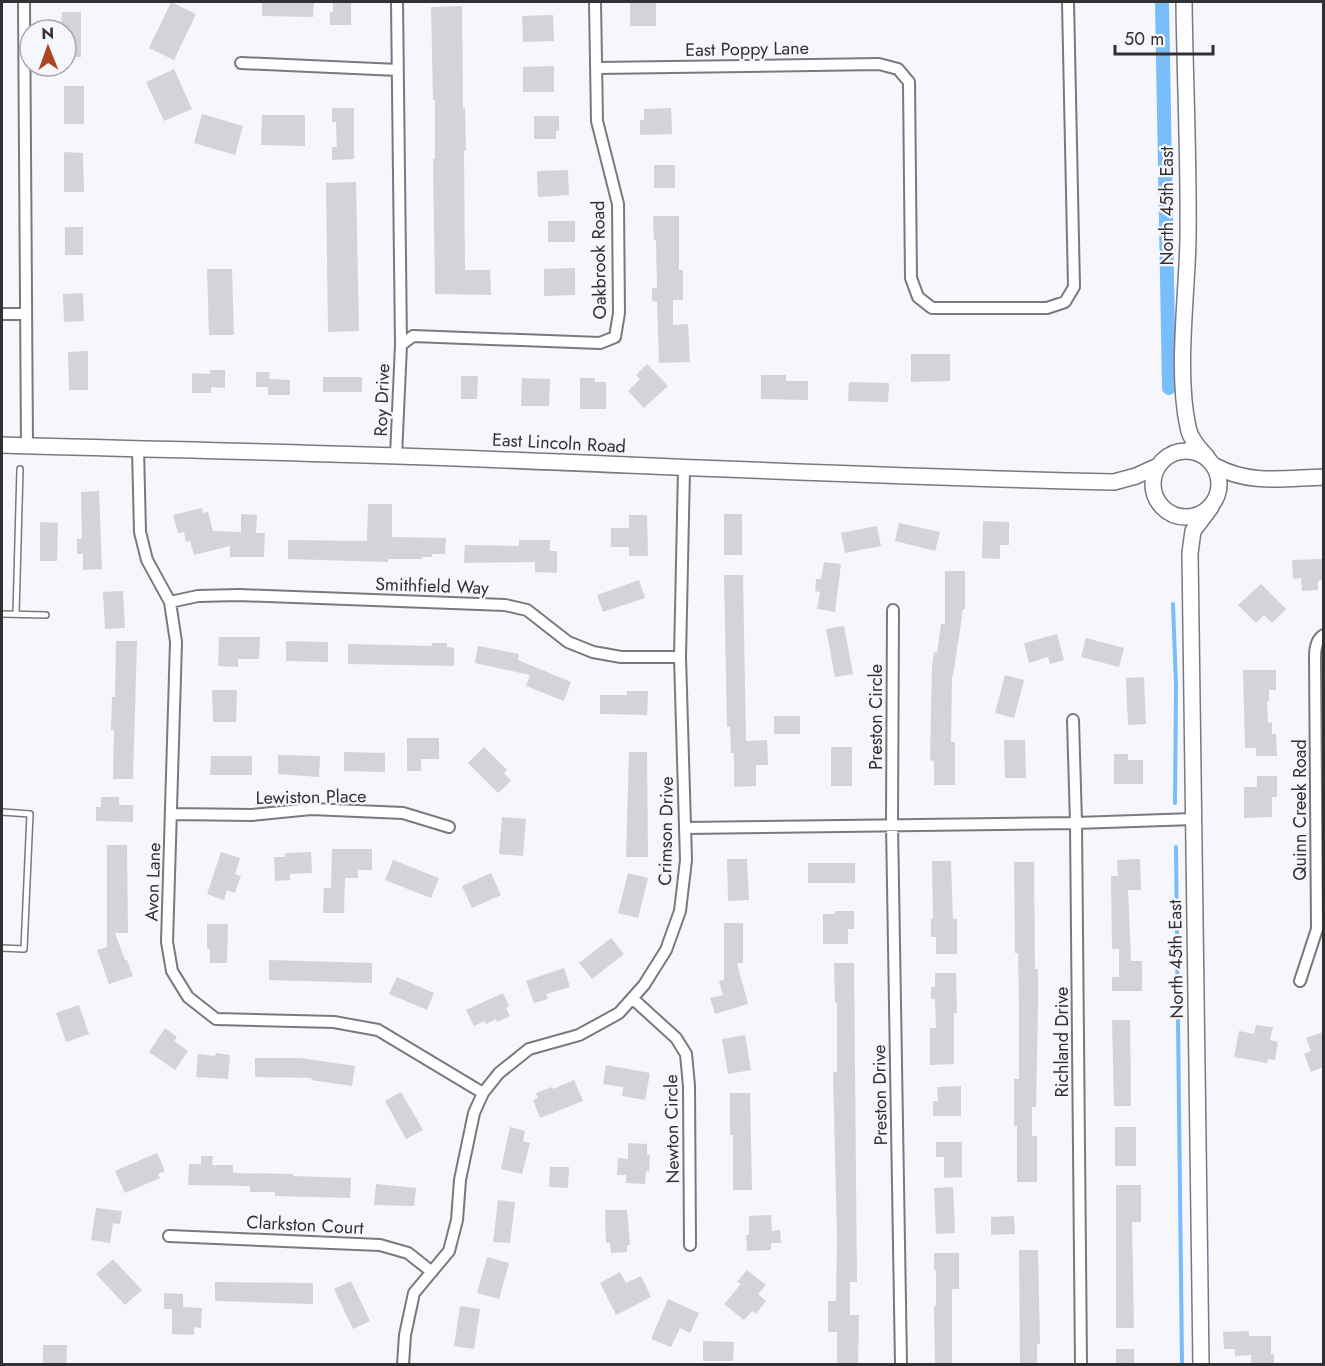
<svg xmlns="http://www.w3.org/2000/svg" width="1325" height="1366" font-family="Jost,sans-serif">
	<style>
		.lines { fill: none; stroke-linecap: round; stroke-linejoin: round }
		.stream { stroke: #79bdfb; stroke-width: 4 }
		.canal { stroke: #79bdfb; stroke-width: 14 }
		.building { fill: #d6d2d9 }
		.lane-casing { stroke: #7a7980; stroke-width: 8 }
		.street-casing { stroke: #7a7980; stroke-width: 14 }
		.secondary-casing { stroke: #7a7980; stroke-width: 18 }
		.lane { stroke: #fff; stroke-width: 5 }
		.street { stroke: #fff; stroke-width: 10 }
		.secondary { stroke: #fff; stroke-width: 15 }
		.labels { text-anchor: middle; dominant-baseline: central; stroke-width: 4.5; stroke-linejoin: round; paint-order: stroke }
		.street-label { font-size: 18px; fill: #313134; stroke: #f6f6fd }
	</style>
	<rect width="100%" height="100%" fill="#f6f6fd"/>
	<g class="lines">
		<path class="stream" d="M1173,604l3,81 -1,118
			M1176,847l6,517"/>
		<path class="canal" d="M1162,2l7,386"/>
	</g>
	<path class="building" d="M171,2l25,12 -22,46 -25,-12z
		M262,2h52l-1,15 -51,-1z
		M333,2h18v23h-21v-13h3z
		M630,2h26v24h-26z
		M462,6l1,102h2l1,43h-2l1,119h25l1,25 -56,-1 -2,-135h2v-59h-2l-2,-93z
		M62,12h19v45h-15v-27h-5z
		M553,15l1,26 -31,1 -1,-26z
		M554,66v26h-31v-25z
		M174,69l18,40 -28,12 -18,-39z
		M64,86h20v38h-20z
		M332,108h22v51l-22,1v-13h5l-1,-25h-4z
		M671,108l1,26 -32,1v-15h4v-11z
		M202,114l41,12 -8,29 -41,-12z
		M262,115h43v31l-44,-1z
		M534,116h25v15h-3v8h-22z
		M64,152l19,1 1,39h-20z
		M654,165h21v23h-21z
		M568,170l1,25 -31,2 -1,-26z
		M356,182l3,149 -31,1 -2,-149z
		M653,216h26v54h4v30h-10v25l15,-1 2,38 -31,1 -2,-61 -5,-1v-13h5l-1,-48h-2z
		M548,221h27v21h-27z
		M65,227h18v28h-18z
		M575,268v27l-31,1v-27z
		M207,269h25l2,66h-25z
		M83,293l1,28 -20,1 -1,-28z
		M88,351v39h-19l-1,-38z
		M911,354h39v27l-39,1z
		M647,364l21,22 -24,22 -16,-17 12,-12 -4,-4z
		M210,370h15v18l-14,-1v6h-19v-20l18,1z
		M256,372h14l-1,7 21,1v15h-22v-8h-12z
		M761,375h25v6h22v19l-47,-1z
		M461,376h17l-1,23h-16z
		M323,377h39v15h-39z
		M522,378l28,1 -1,27h-28z
		M580,378h15v4h11v27h-26z
		M849,382l40,1 -1,19 -40,-1z
		M99,491l3,78 -19,1v-16h-6v-15h5l-1,-47z
		M368,504h24v33l54,1 -1,16h-13v3h-10v2h-34v3l-100,-3v-19l79,1z
		M202,508l1,5 5,-1 5,19 28,1v-18l16,1 -1,18h9l-1,24h-34v-11l-36,9 -4,-14 -4,1 -2,-10 -6,1 -5,-18z
		M724,514h18v41h-18z
		M629,515h18l1,41h-19v-9h-18v-19h18z
		M983,521l26,1v23h-9v14l-18,-1z
		M40,522l18,1 -1,38h-17z
		M899,523l41,9 -5,19 -40,-10z
		M877,526l4,20 -36,7 -4,-20z
		M519,540h31v11h7v22l-22,-1v-10l-71,1 1,-18 54,1z
		M1323,559v21l-5,1v9l-16,1 -1,-13 -8,1 -1,-19z
		M824,562l17,2 -6,48 -18,-3 3,-17 -5,-1 1,-12h5z
		M945,571h20v38h-2l-10,67h-1l-1,66h4v43h-21v-24l-4,-1 2,-93 2,-15 3,1 4,-29h4z
		M724,575h19l3,166 21,-1 1,25h-12v21l-22,1v-34h-3l-1,-26h-3z
		M639,580l6,18 -42,14 -6,-17z
		M1261,584l25,25 -14,14 -8,-8 -8,8 -18,-18z
		M123,591l2,37 -20,1 -2,-37z
		M844,626l9,48 -18,3 -9,-48z
		M1057,634l7,26 -14,4 -2,-7 -19,6 -5,-20z
		M219,637h41l-1,22h-21v8l-20,-1z
		M1086,638l38,10 -5,19 -38,-10z
		M116,641h21l-4,138h-20l1,-49h-3l1,-33h3z
		M286,641l42,1v20l-42,-1z
		M432,643h15v4l7,1v18l-106,-2v-20l84,2z
		M478,646l41,8 -1,6 53,22 -7,19 -38,-15 4,-11 -55,-12z
		M1243,670h33v20h-7v11h-2l1,22 4,-1v12h4l1,22h-21v-8h-11z
		M1005,675l19,5 -10,38 -19,-5z
		M1144,677l2,47 -18,1 -2,-47z
		M212,690h25l-1,32h-23z
		M627,691h21l-1,24 -47,-1v-19h27z
		M774,716h26v18h-26z
		M407,738h32v21h-18v12h-14z
		M1004,740h21l1,38h-21z
		M484,747l23,23 -3,3 7,8 -13,12 -30,-30z
		M831,747h21v39h-21z
		M344,752l41,1v19l-41,-1z
		M629,752h18l1,105h-22z
		M1114,754h14v6h15v24h-29z
		M278,755l42,1 -1,21 -41,-3z
		M211,756h41v19h-42z
		M1257,776h20v21h-5v20l-28,1v-31h13z
		M101,797h18v8h14v17l-37,-1v-14h5z
		M502,817l24,2 -3,37 -24,-2z
		M107,845h20l1,88h-13l10,27h2l6,16 -24,8 -12,-34 10,-3z
		M332,849h40v21h-14v8h-13l-1,35h-21l1,-25h7z
		M221,852l19,6 -5,16 6,2 -6,17 -8,-3 -3,10 -17,-6z
		M311,852l1,21 -22,1v6l-15,1 -1,-24h11v-4z
		M727,859h20l2,41 -21,1z
		M1140,859l1,31h-13l3,71h11v30h-30v-14h7v-28h-7l-1,-73h7l-1,-16z
		M393,860l46,18 -8,20 -46,-18z
		M932,861h19l2,58h4v35h-21v-17h-5v-18h2z
		M1014,862h20l1,107h3v40l-2,98h-4v29h5v46h-20v-56h-3v-47h5v-70l-1,-56h-3z
		M808,863h47v20h-47z
		M491,873l10,22 -29,13 -10,-22z
		M628,873l20,5 -10,40 -20,-5z
		M835,911h19v18h-6v15h-25v-30h12z
		M724,923h19v40h-6l11,41 -33,10 -5,-16 13,-3 -4,-14 5,-1z
		M207,924h21l-1,39h-17v-14h-3z
		M611,938l13,16 -32,25 -13,-16z
		M269,960l103,3v20l-103,-3z
		M834,963h20l3,319h-7v33h9l-1,50 -21,-1v-32h-9v-31h8l1,-62 -4,-167h4v-69h-2z
		M564,968l6,19 -24,7 2,5 -14,4 -8,-22z
		M935,973h21l1,40h-3v51l-24,1v-37h6l-1,-29h-4v-12h4z
		M397,977l37,16 -7,17 -38,-16z
		M503,993l6,13 -3,2 4,8 -13,6 -1,-3 -10,5 -1,-3 -11,5 -8,-16z
		M79,1005l10,29 -23,8 -10,-29z
		M1112,1020h18l1,86h-17z
		M1256,1025l17,2 -3,13 8,2 -3,18 -7,-1 -1,4 -33,-6 5,-26 15,3z
		M165,1028l12,9 -3,4 14,10 -13,19 -26,-18z
		M1323,1032v35l-12,5 -7,-18 7,-3 -5,-13z
		M745,1035l6,35 -23,4 -6,-35z
		M216,1053l14,2 -2,24 -32,-2 2,-23 17,2z
		M255,1058h45l55,8 -3,20 -41,-6 1,-2 -57,-1z
		M606,1065l44,8 -5,27 -23,-4 1,-9 -20,-3z
		M574,1080l9,21 -43,17 -7,-18 5,-2 -2,-5 16,-6 1,2z
		M961,1086v30h-28v-15h5l-1,-14z
		M401,1092l22,38 -17,9 -21,-38z
		M730,1093h20l2,97h-19v-55h-3z
		M510,1127l15,4 -2,10 7,2 -8,31 -21,-5z
		M1115,1127h21v39h-21z
		M936,1142h26v35l-18,1v-21h-8z
		M628,1143l19,1v11h3l-1,17 -3,-1 -1,13 -19,-1v-8h-9l1,-17 10,1z
		M157,1153l8,18 -7,3 2,4 -35,15 -10,-22z
		M201,1156h12l-1,9h21v8l60,1v2l58,2 -1,20 -75,-2v-4h-25v-6l-62,-1 1,-21h12z
		M550,1167h19l-1,21 -19,-1z
		M376,1184l40,4 -2,18 -40,-1z
		M1116,1185h25v37h-9l2,106h-18z
		M953,1187l2,46 -19,1 -2,-46z
		M498,1200l17,2 -5,41 -17,-1z
		M96,1208l26,3 -2,13 -7,-1 -3,20 -19,-3z
		M605,1210h22l3,35h-3v7l-16,1 -1,-10h-4z
		M771,1215l1,16 8,-1 1,13h-10v7l-24,1 -1,-16h3v-19z
		M1014,1216l1,18 -24,1v-18z
		M1019,1250h19l2,94h-3v21h-17z
		M934,1253h25v36h-7v76h-17l-1,-59h2v-36h-2z
		M487,1257l22,6 -10,36 -22,-6z
		M113,1259l29,31 -17,15 -29,-31z
		M747,1270l19,15 -8,9 8,7 -10,13 -4,-3 -8,9 -20,-16 17,-20 -4,-2z
		M620,1272l6,11 15,-7 10,21 -35,18 -16,-32z
		M351,1281l19,40 -17,8 -19,-40z
		M215,1282l98,1v21l-98,-3z
		M164,1293l19,1v13l19,1 -1,20 -7,-1v8l-22,-1v-25h-8z
		M668,1299l31,14 -9,20 -10,-5 -9,19 -20,-8z
		M460,1306l20,3 -6,40 -20,-3z
		M1249,1331v5h22v18h3v11h-23v-10l-16,1v-7h-11l-1,-17z
		M703,1341l31,1 -1,19h-30z
		M43,1345h24l-1,20h-23z
		M1116,1349h18v16h-18z"/>
	<g class="lines">
		<g class="lane-casing">
			<path id="lane" d="M2,614l44,1
				M16,614l4,-145
				M2,812l28,2 -6,135 -22,-1"/>
		</g>
		<g class="street-casing">
			<path id="street" d="M24,2l3,444
				M241,63l157,7
				M597,68l282,-4 19,5 11,13 2,196 7,19 14,11h115l18,-6 9,-15 -6,-285
				M2,314h24
				M401,345l12,-9 187,7 15,-6 4,-24 -1,-109 -21,-83 -2,-119
				M138,449l2,83 7,28 23,42 6,40 -9,300 5,29 16,26 28,22 118,3 44,8 105,63
				M396,456l5,-111 -4,-343
				M170,602l28,-6 41,-1 266,10 22,5 41,32 25,10 28,5h59
				M893,610l-1,214 9,540
				M1073,720l3,103 5,541
				M172,814l80,1 59,-6 92,4 46,14
				M685,828l391,-5 118,-4
				M1300,981l17,-52 -2,-272c0,-8 1,-18 9,-22
				M632,998l44,40 10,16 3,32 1,159
				M169,1236l211,9 28,8 24,19
				M403,1364l2,-29 9,-42 35,-42 8,-31 3,-40 14,-67 9,-20 16,-20 30,-24 50,-14 40,-22 25,-28 22,-35 14,-39 6,-51 -6,-203 4,-188"/>
		</g>
		<g class="secondary-casing">
			<path id="secondary" d="M1184,2c1,79 5,158 4,237 -1,57 -12,133 0,188 2,12 11,21 19,30
				M2,445c167,5 335,8 503,15 203,8 406,18 609,22l22,-6 22,-10
				M1153 484a33 33 0 1 1 66 0a33 33 0 1 1-66 0Z
				M1215,466c35,19 69,12 109,11
				M1201,1364l-11,-811 3,-22 18,-24"/>
		</g>
		<use href="#lane" class="lane"/>
		<use href="#street" class="street"/>
		<use href="#secondary" class="secondary"/>
	</g>
	<g class="labels">
		<g class="street-label">
			<text transform="translate(747 49) rotate(-1)">East Poppy Lane</text>
			<text transform="translate(1167 206) rotate(-90)">North 45th East</text>
			<text transform="translate(599 260) rotate(-91)">Oakbrook Road</text>
			<text transform="translate(382 400) rotate(-88)">Roy Drive</text>
			<text transform="translate(559 443) rotate(3)">East Lincoln Road</text>
			<text transform="translate(432 586) rotate(2)">Smithfield Way</text>
			<text transform="translate(876 717) rotate(-90)">Preston Circle</text>
			<text transform="translate(311 797) rotate(-1)">Lewiston Place</text>
			<text transform="translate(1300 810) rotate(-90)">Quinn Creek Road</text>
			<text transform="translate(666 831) rotate(-89)">Crimson Drive</text>
			<text transform="translate(153 882) rotate(-88)">Avon Lane</text>
			<text transform="translate(1176 959) rotate(-91)">North 45th East</text>
			<text transform="translate(1062 1042) rotate(-90)">Richland Drive</text>
			<text transform="translate(880 1095) rotate(-91)">Preston Drive</text>
			<text transform="translate(672 1129) rotate(-91)">Newton Circle</text>
			<text transform="translate(305 1225) rotate(3)">Clarkston Court</text>
		</g>
	</g>
	<rect width="1325" height="1366" fill="none" stroke="#313134" stroke-width="6"/>
	<g transform="translate(48 48) rotate(359)"><circle r="28" fill="#f6f6fd" stroke="#a7a7ad" stroke-width="1.5"/>
	<path d="M0-4.5L10 22L0 15L-10 22Z" fill="#ac4522"/>
	<text y="-9" font-size="16" font-weight="bold" text-anchor="middle" fill="#313134">N</text>
	</g>
	<path d="M1115 45v9h98v-9" fill="none" stroke="#313134" stroke-width="3"/>
	<text x="1124" y="45" font-size="18" fill="#313134" stroke="#f6f6fd" stroke-width="4.5" paint-order="stroke">50 m</text>
</svg>
